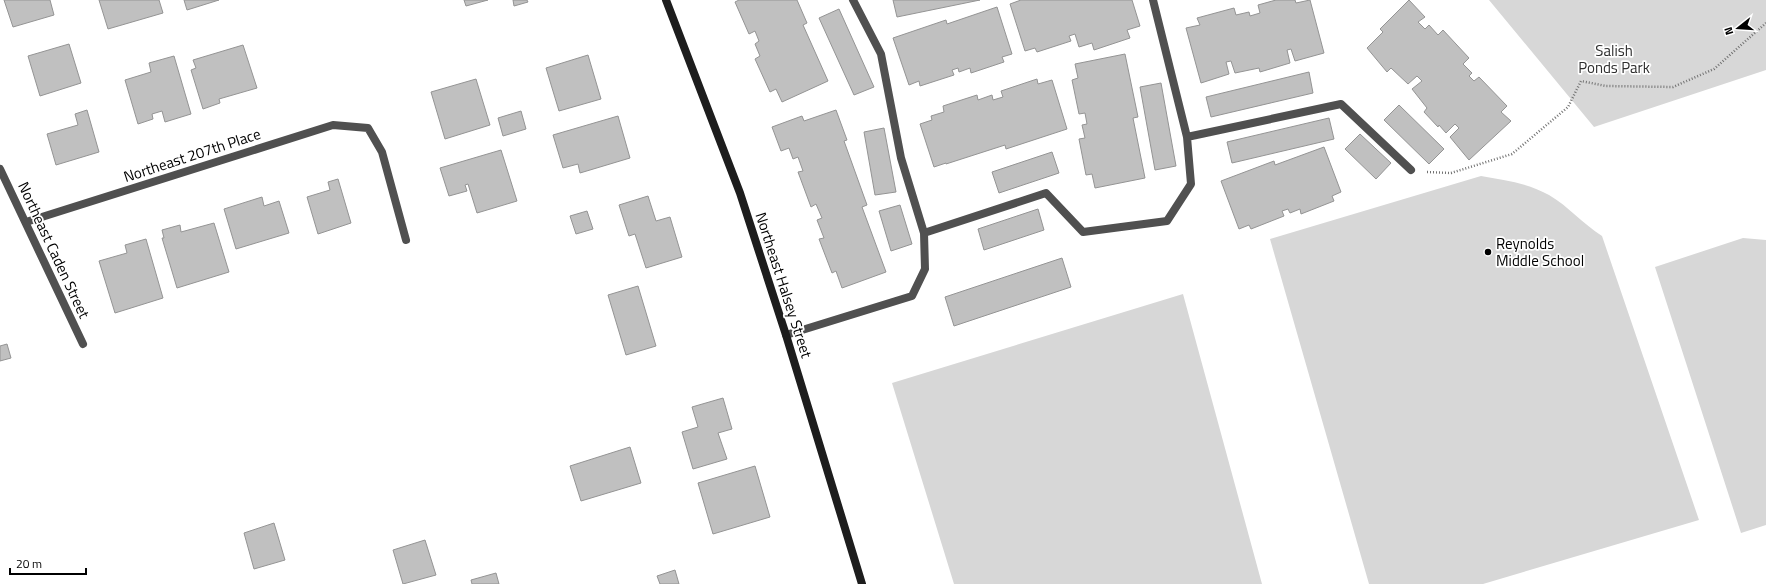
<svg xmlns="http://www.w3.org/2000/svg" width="1766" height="584" font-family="'Titillium Web',sans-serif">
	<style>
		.green { fill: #d7d7d7 }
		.building { fill: #c0c0c0; stroke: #949494 }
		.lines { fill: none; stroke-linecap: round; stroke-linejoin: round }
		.path { stroke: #727272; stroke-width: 2.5; stroke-dasharray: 1 2; stroke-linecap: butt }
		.lane { stroke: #505050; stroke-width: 8 }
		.street { stroke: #505050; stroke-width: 8 }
		.secondary { stroke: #1d1d1d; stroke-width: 8 }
		.poi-dot { fill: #000; stroke: #fff; stroke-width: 1.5 }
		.labels { text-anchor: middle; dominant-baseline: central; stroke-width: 3.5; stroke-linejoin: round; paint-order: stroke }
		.park-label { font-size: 15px; fill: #2e2e2e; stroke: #fff }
		.street-label { font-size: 15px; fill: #000; stroke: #fff }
		.poi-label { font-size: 15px; fill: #000; stroke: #fff; text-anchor: start }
	</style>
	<rect width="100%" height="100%" fill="#fff"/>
	<path class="green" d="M1489,0h277v70l-172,57z
		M1481,176c23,4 47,7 68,19 19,11 34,29 53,41l97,284 -216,64h-114l-99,-345z
		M1743,238l23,2v285l-25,8 -86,-266z
		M1183,294l79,290h-308l-62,-201z"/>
	<path class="building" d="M4,0h46l4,15 -41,12z
		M99,0h60l4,13 -55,16z
		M184,0h35l-32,10z
		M464,0h24l-22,6z
		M513,0h14l1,2 -14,4z
		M739,0h58l10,23 -4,2 25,56 -46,21 -6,-13 -6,3 -15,-33 5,-3 -5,-12 4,-3 -4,-10 -6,3 -14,-32z
		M893,0h87l-83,17z
		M1021,0h111l8,26 -13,4 3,8 -36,12 -2,-7 -13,4 -4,-13 -6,2 2,5 -34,11 -2,-4 -10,3 -15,-47z
		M1276,0h19l1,3 14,-3 14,53 -29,8 -4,-12 -4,1 3,13 -30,9 -1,-4 -24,5 -4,-12 -5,1 3,12 -28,9 -15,-55 14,-3 -3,-7 37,-10 2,7 13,-3 1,4 10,-3 -2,-8z
		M1409,0l16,17 -7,5 7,7 4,-4 9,10 5,-5 26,28 -6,6 9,9 -3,3 5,5 5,-4 28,29 -6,6 10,9 -42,39 -19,-23 9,-9 -4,-4 -9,9 -7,-8 -1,2 -14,-15 3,-4 -15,-19 10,-8 -5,-5 -9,8 -17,-16 -4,4 -20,-24 16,-16 -3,-3z
		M997,7l15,47 -10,3 2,5 -33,11 -1,-5 -11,4 -1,-4 -6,2 2,5 -34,11 -1,-5 -10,4 -16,-47 53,-18 1,4z
		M839,9l35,78 -20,8 -35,-77z
		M69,44l12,39 -41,13 -12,-40z
		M243,45l14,43 -38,11 1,4 -17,6 -12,-39 5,-2 -3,-8z
		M1125,54l13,63 -5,1 12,60 -50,10 -3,-14 -6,1 -7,-36 6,-1 -3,-13 5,-1 -2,-11 -6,1 -7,-34 6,-2 -3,-14z
		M588,55l13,44 -42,12 -13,-43z
		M174,56l17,58 -26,8 -3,-11 -10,3 1,5 -15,5 -13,-44 26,-8 -2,-9z
		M1309,72l4,21 -102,24 -5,-20z
		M476,79l14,46 -45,14 -14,-47z
		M1037,79l1,5 14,-4 15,49 -61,20 -1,-4 -59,19v-1l-12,4 -14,-43 12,-4 -1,-4 13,-4 -1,-6 34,-11 1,5 14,-5 1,5 10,-3 -2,-6z
		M1161,83l15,83 -21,4 -15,-83z
		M1399,105l45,44 -15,15 -45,-44z
		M87,110l12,42 -43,13 -9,-31 31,-9 -3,-11z
		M836,110l11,30 -3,1 23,64 -5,2 24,65 -44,16 -6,-17 -4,2 -13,-34 5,-1 -7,-18 5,-2 -6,-14 -5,3 -13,-35 5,-1 -5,-14 -5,2 -4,-11 -8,3 -9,-24 30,-11 2,5z
		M521,111l5,18 -23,7 -5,-18z
		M618,116l12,42 -50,15 -2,-9 -15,4 -10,-33z
		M1329,118l5,21 -102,24 -5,-21z
		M884,128l12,64 -21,3 -11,-63z
		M1360,134l31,29 -15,16 -31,-30z
		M1324,147l17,45 -9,4 2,5 -33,13 -1,-5 -10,4 -2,-4 -6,2 2,5 -33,13 -2,-4 -10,4 -18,-48 53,-20 1,4z
		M501,150l16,51 -40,12 -9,-29 -3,1 2,6 -18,5 -9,-28z
		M1052,152l7,21 -60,20 -7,-21z
		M338,179l13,44 -33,11 -11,-37 23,-7 -2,-8z
		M648,196l8,25 14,-4 12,40 -36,11 -11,-34 -6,2 -10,-31z
		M262,197l2,9 15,-5 10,32 -53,16 -12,-40z
		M900,205l12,39 -21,7 -12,-40z
		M1038,209l6,21 -60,20 -6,-21z
		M587,211l6,18 -17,5 -6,-18z
		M214,223l15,49 -52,16 -15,-50h2l-2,-8 18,-5 1,7z
		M146,239l17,59 -48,15 -16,-52 28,-8 -2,-8z
		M1062,258l9,29 -117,39 -9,-29z
		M638,286l18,60 -30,9 -18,-60z
		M7,344l4,14 -11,3v-15z
		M723,398l9,31 -14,4 9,26 -34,10 -11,-37 16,-5 -6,-20z
		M630,447l11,36 -60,18 -11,-35z
		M755,466l15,51 -57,17 -15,-51z
		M274,523l11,37 -31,9 -10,-36z
		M425,540l11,35 -33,9 -10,-34z
		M675,570l4,14h-19l-3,-8z
		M496,573l3,11h-27l-1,-4z"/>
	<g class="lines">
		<path class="path" d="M1427,172l24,1 61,-19 56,-47 13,-26 25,5 67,1 41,-18 52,-46"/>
		<path class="lane" d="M853,0l28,54 20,104 23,75
			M1187,137l154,-33 70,66
			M786,335l126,-39 13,-27 -1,-36 122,-40 37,39 84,-11 24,-37 -4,-47 -34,-137"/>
		<path class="street" d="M0,169l83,175
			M26,222l307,-97 35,3 14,24 24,88"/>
		<path class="secondary" d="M666,0l74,193 46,142 76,249"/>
	</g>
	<circle class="poi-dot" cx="1488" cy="252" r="4"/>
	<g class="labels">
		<g class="park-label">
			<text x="1614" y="50">Salish<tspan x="1614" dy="17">Ponds Park</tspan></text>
		</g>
		<g class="street-label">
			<text transform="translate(192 155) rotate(-18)">Northeast 207th Place</text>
			<text transform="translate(54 250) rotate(65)">Northeast Caden Street</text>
			<text transform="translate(784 285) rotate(72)">Northeast Halsey Street</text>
		</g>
		<g class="poi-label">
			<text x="1496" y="243">Reynolds<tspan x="1496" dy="17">Middle School</tspan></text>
		</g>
	</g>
	<g transform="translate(1738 28) rotate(253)" stroke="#ffffff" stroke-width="3" paint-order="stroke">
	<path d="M0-3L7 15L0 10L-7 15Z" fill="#000000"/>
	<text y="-6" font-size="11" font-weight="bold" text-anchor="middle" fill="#000000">N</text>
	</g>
	<path d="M10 568v6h76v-6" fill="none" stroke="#000000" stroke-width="2"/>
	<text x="16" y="568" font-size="12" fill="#000000" stroke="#ffffff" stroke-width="3" paint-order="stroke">20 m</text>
</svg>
